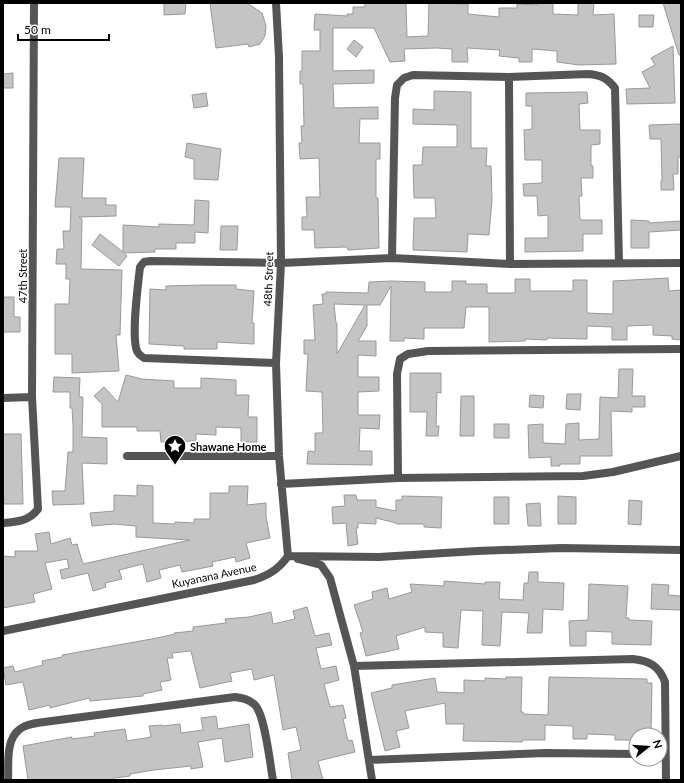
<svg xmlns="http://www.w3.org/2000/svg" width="684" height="783" font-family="Lato,sans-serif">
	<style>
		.building { fill: #c4c4c4; stroke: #999; fill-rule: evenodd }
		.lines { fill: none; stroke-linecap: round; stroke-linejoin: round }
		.minor { stroke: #555; stroke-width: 8 }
		.labels { text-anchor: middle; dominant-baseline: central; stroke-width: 3.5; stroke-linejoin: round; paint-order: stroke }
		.street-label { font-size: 11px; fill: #000; stroke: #fff }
		.poi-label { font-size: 11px; font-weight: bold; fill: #000; stroke: #fff; text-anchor: start }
	</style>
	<rect width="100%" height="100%" fill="#fff"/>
	<path class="building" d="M164,3h22l-1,11 -21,1z
		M210,3h37l15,10 4,13 -1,10 -5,8 -11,3 -1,-3 -32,4z
		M365,3h41l1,34 21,-1 1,-33 39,1v10l31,3v-9h18v-4l20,1v-2h16v11l25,1v-12h16l-1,12 21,-1 2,50 -37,1 -22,-3v-11l-25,-2v13h-13v-4l-20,-2 1,-6 -33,-2 1,14h-16v-13l-15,-1 -33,1 1,12 -15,1 -16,-34h-41v43l41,-1v13l-41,1 1,24 44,-1v12h-18l-1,24h21v16h-4v39h2l1,50 -31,2 -1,-3 -32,1 -1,-18h-12v-13h5l-1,-20h14l-1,-39 -19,1 -1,-16h3l-1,-17h3l-1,-42h-3v-13h2v-20h18v-21h-6l1,-16 32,2v-2h6v-7h12z
		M663,3h18v52h-2z
		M639,15h15l-1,12h-14z
		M354,40l9,7 -7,10 -9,-8z
		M673,46l2,57 -48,1 -1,-15 24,-1 -8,-16 13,-7 -4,-7z
		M13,73v15h-10v-14z
		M434,91l37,1v56h16l-1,18h5l1,34 -3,35 -21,-1 -1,18 -54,-2 1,-32h22l-1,-20h-21l-1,-33h9l1,-18h34v-22l-44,-1v-15l21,1z
		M587,92l1,11 -9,1 1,26h20v14l-9,1v21h2v12h-12l1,18h-3l1,24h22v14h-19v17l-58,1v-14h23v-23l-10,1 -1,-20h-13l-1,-12 19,-1v-23h-17l-1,-30 8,-1v-23h-6v-13z
		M206,93l2,13 -14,2 -2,-13z
		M681,124v33h-3v17h-5l1,16h-13v-9h1l-1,-42h-11l-1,-14z
		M187,143l34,6 -3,31 -24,-1v-20l-9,-2z
		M59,158h25l-2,40h24v7h10v11l-37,1 3,2 -1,50 41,1 -2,65h-4l3,36 -47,2v-19h-17v-50h14l1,-25h-4v-15h-10l1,-15h7l-1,-18h7l1,-24h-16z
		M195,200l14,1 -1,32 -13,-1v11h-19v6h-21v3l-31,1 3,3 -8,10 -27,-21 8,-11 23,18v-27l36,2v-3l35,1z
		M631,220l18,1v2l32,-2v9l-32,2v16h-18z
		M221,226h17l-1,24h-17z
		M668,278l1,13 12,-1v50l-9,-1v-3l-19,-1v-10l-26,1v14h-15v-13l-25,-1v13l-40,-1v2l-22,-1v2l-36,1v-35h-23l-2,21h-40v11l-20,-1v3h-14l1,-55 -11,19h-13v21l-9,15h18v15l-18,-1v22h21v14l-21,1v23h22l-1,14 -19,-1 -1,23h13v14l-65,-1 1,-13 7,1v-19h8l-1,-41 -16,-1 2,-37h-4v-14h11l-2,-35 10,-1 -1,-10h4v-2l42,1 1,-11 22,-1 34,1v10h27v-11h14v3h21v9h28v-14h15v12h43v-11h14v33l26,1v-33zM334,304l31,1 -28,49v-31h-1z
		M203,285h33v4l18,2 -2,32h2v21l-37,-2v7h-33v-3l-35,-2 1,-55 16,1v-4z
		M3,297h11v20h6v15h-17z
		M619,369h14l-1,27h13v11h-13v5l-21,-1 1,45h-32v8h-20v2h-9v-9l-22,1 -1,-33 15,-1v19l22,1 1,-20 13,-1v17l20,-1 1,-42 18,1z
		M410,373h31v20l-4,-1 -1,34h3l-1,10h-12l1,-24h-17z
		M126,375l16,4 32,2v7h27v-10l35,2v15h13l-1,22h9v25h-16v-14l-25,-1v8l-20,-1v7l-35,1 -1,-11h-23v-4h-35v-23l-8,-8 10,-9 14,15z
		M54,377l26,1 -1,19h4l-1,40 25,1v26l-25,-1 2,41 -31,1 -1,-14h13l3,-39h5v-27l-1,-17h-2v-16h-17z
		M567,394h14l-1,16 -14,-1z
		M530,395l14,1 -1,12 -14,-1z
		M461,396h13v40h-14z
		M494,424h15v14h-15z
		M3,434h18l2,70h-20z
		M137,485l16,1v37l22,1v-2l19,1v-4h16v-26h19v-7h19l-1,19 19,-2v13l4,22 -24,5 4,15 -14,4 -1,-5 -23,5 1,4 -31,6 -2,-7 -21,5 2,8 -14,4 -4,-18 -24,6 3,9 -17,4 1,4 -13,4 -5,-18 -26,6 -2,-9 9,-2 -2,-9 -22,4 7,26 -19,5 2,8 -32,6v-52l12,1v-6h23l-3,-17 14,-2 2,12 19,-6 2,7 5,-1 6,20 107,-24 -54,-3v-11l-22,-2 -22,2 -2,-13 24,-2v-16l23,1z
		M344,495h12l1,5h19v7l20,4v-11h6v-4l40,1 -1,31 -17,-1v-3h-28v-1l-20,-5v6l-18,-1v5h-2l2,16 -10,2 -2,-23 -13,1 -1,-17 13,-1z
		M558,496l18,1v27h-18z
		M494,497h15v27h-15z
		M629,500l13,1 -1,24 -13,-1z
		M540,503l1,23h-13l-2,-22z
		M529,572h9v10l26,1 -1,27 -20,-1 -1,24h-15l2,-20 -27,-1 -2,34 -18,-1 1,-34 -22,-1 -3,38 -15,-1v-14l-18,-1v-5l-29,9 3,13 -33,7 -6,-23 3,-1 -9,-27 19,-6 -1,-7 15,-4 2,11 23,-7 -2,-8 34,2v-5l41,3v-2h15l-1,17 24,1 1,-17h4z
		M589,584l39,2 -2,32h3v2l23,1 -1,24 -39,-1v-12l-26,-1v15h-16l-1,-25 19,-1z
		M652,584l17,1 -1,10 13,1v14l-30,-1z
		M307,607l8,29 14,-3 3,12 -16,3 5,21 15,-3 3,14 -15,4 6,23 13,-2 3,13 -3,1 5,22 4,-1 3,12 -37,9 5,19h-31l-4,-27 13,-3 -5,-23 -13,3 -9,-55 -20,5 -2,-11 -22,4 2,8 -32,7 -9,-37 -19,2 1,5h-6l4,22 -11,2 2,8 -19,4v2l-53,5 -1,-3 -39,10v-3l-21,5 -6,-28 -17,3 -3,-17 10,-2 2,6 28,-7 -1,-4 20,-4v-2l95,-17 18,-4 -1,-1 19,-2v-4l33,-4 -1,-4 24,-2 22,-5 2,12 22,-5 -2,-8z
		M506,677h16l-1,35h2v2l25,1 1,-38 98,2v4h5l-1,52h-15v5h-21v-5l-28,-1v5h-14v-13l-28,-1v15h-22l-1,2 -59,-1 1,-17h-18l-1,-21 -40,8 4,17 -13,3 4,16 -15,4 -14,-58 21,-5v-3l43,-7 2,14 27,1v-13l21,1v-3l21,1z
		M216,716l2,13 31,-5 4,33 -28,5 -3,-24 -24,4 5,25 -12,2v-3l-37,4 -24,4v2l-16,2v2h-86l-5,-34 49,-9v2l23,-3 -1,-3 31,-4 2,12 24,-4 -2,-11 13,-1v1l18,-2 1,9 22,-3 -2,-12z"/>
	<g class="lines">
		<path class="minor" d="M276,3l3,54 2,206 -5,100 3,93 9,100
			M509,77l1,187
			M392,258l3,-160 2,-13 7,-7 9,-3 96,2 79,-3c13,1 19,4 27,14l4,175
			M276,363l-132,-5c-3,-2 -6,-4 -7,-7 -6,-15 1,-66 3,-84l4,-5 6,-1 131,2 111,-5 118,6 171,-1
			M3,398l29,-1
			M127,456h152
			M398,478l-1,-104 3,-15 8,-5 20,-3 253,-2
			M281,484l117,-6 185,-2 30,-4 68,-16
			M3,523c14,-1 26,-2 35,-14l-6,-112 2,-394
			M288,556l91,1 98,-6 85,-3 119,2
			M298,559l23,6 9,13 24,88 18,114
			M3,631l251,-51c15,-5 25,-11 34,-24
			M354,666l279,-7c17,2 26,7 32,23l1,98
			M369,760l176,-7 91,1
			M8,780c1,-16 -3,-40 12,-51 6,-5 17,-6 24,-7l191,-25c7,1 14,2 20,8 10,10 15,59 18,75"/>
	</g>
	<defs>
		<g id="sight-pin" transform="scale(1.15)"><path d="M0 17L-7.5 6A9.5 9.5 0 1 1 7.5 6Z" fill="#000" stroke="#fff"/><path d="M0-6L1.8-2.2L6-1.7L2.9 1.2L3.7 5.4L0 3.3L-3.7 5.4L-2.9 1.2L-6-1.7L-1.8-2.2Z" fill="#fff"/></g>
	</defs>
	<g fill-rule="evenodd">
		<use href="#sight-pin" x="175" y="446"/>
	</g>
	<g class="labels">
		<g class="street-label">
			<text transform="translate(22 276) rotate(-90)">47th Street</text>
			<text transform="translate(268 279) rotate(-88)">48th Street</text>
			<text transform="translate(214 575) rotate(-12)">Kuyanana Avenue</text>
		</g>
		<g class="poi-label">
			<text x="190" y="446">Shawane Home</text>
		</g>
	</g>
	<rect width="684" height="783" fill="none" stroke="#000000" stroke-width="8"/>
	<g transform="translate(648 747) rotate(73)"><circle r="19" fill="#ffffff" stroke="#999999"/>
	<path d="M0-3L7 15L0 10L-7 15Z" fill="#000000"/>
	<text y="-6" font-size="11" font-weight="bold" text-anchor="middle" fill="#000000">N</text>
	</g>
	<path d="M18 34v6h91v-6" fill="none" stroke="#000000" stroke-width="2"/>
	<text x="24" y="34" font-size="12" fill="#000000" stroke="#ffffff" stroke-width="3" paint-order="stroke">50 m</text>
</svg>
